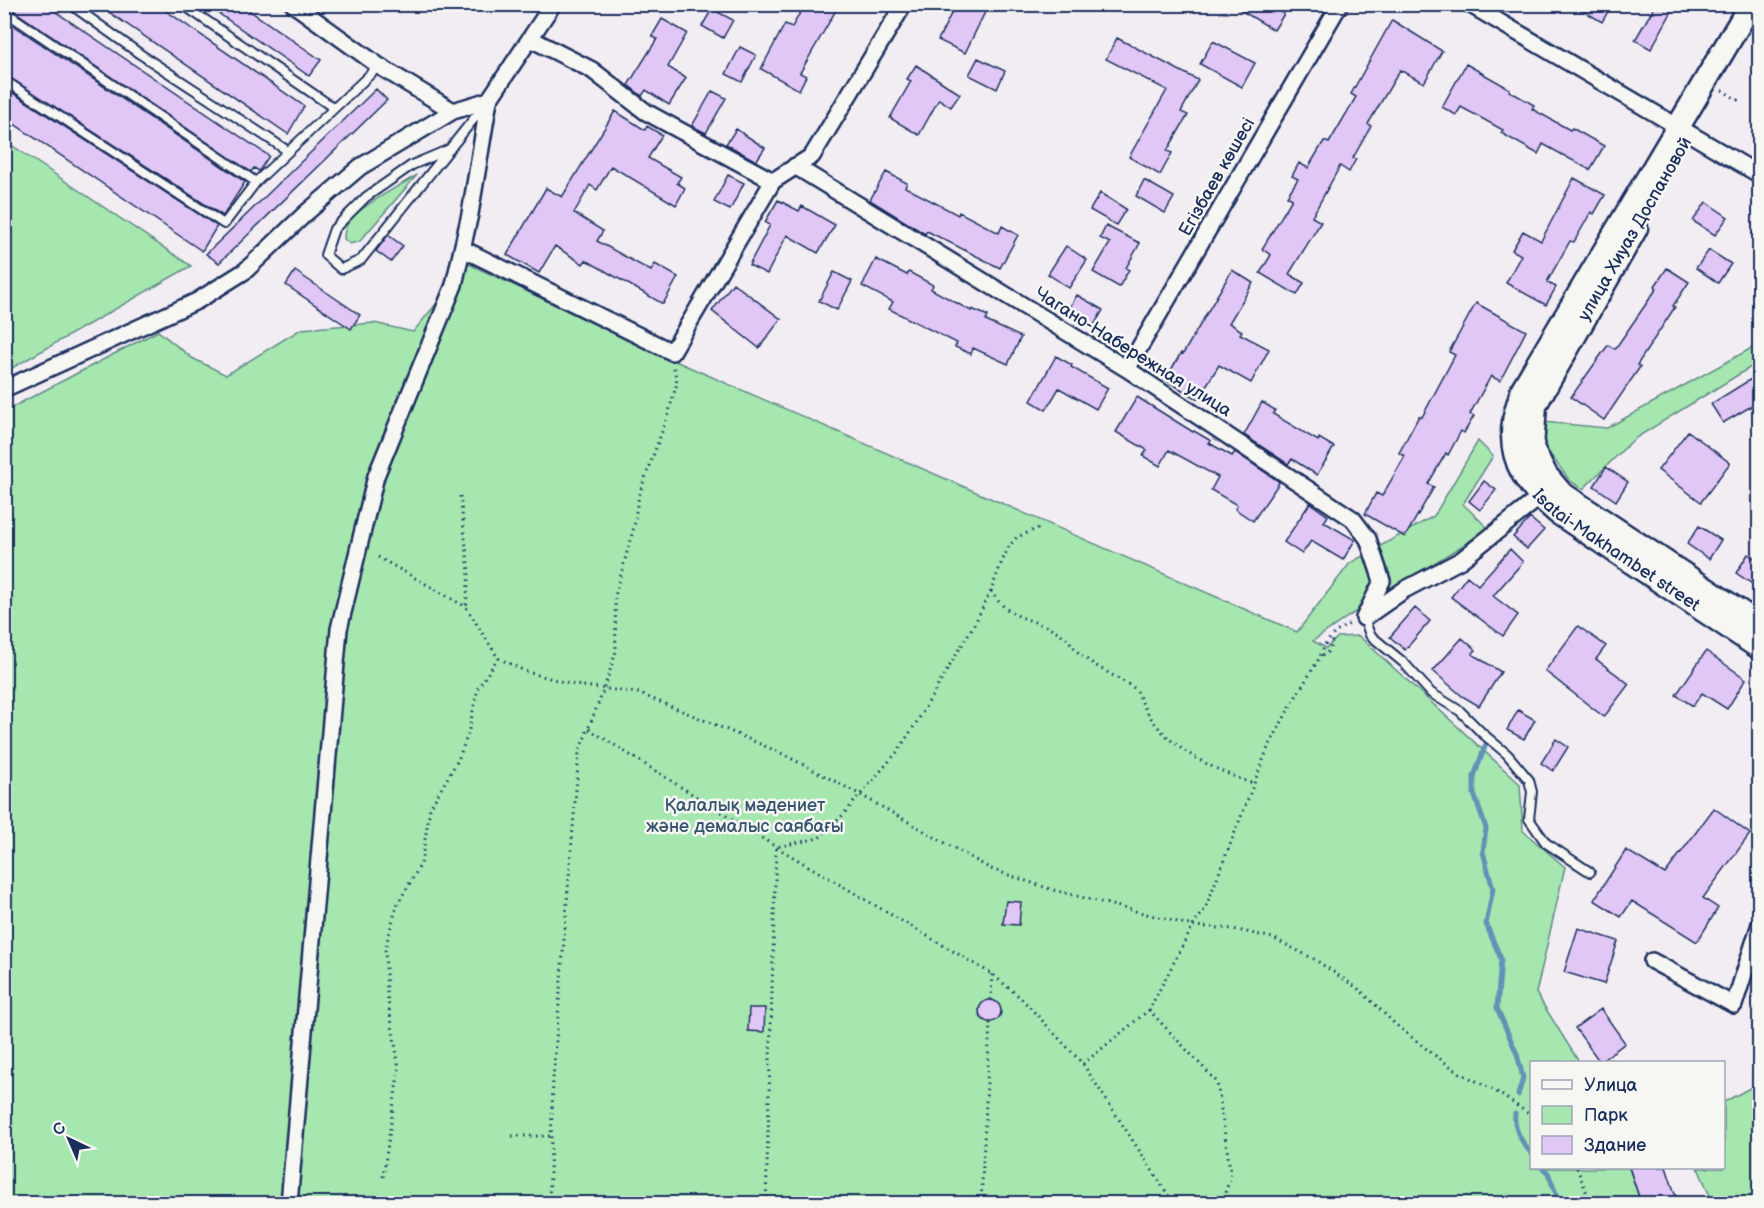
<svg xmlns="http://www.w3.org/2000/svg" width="1764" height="1208" font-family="'Balsamiq Sans',sans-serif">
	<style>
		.green { fill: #a6e6af; stroke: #608a86; stroke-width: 1.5 }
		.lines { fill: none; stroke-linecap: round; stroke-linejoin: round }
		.stream { stroke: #6194b6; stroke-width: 5 }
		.building { fill: #e0c7f6; stroke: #1b2f5e; stroke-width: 1.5 }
		.lane-casing { stroke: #1b2f5e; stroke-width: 12 }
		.street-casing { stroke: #1b2f5e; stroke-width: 20 }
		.primary-casing { stroke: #1b2f5e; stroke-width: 27 }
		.path { stroke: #1b2f5e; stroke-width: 3; stroke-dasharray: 1.5 4.5; stroke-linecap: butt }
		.lane { stroke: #f6f6f2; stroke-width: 8 }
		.street { stroke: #f6f6f2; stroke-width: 15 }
		.primary { stroke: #f6f6f2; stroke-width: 22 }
		.labels { text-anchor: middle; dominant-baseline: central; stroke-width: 5; stroke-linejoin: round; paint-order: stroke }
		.street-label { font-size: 18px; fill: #1b2f5e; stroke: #f6f6f2 }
		.park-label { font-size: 18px; fill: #37546e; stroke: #f6f6f2 }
	</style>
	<rect width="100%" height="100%" fill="#f2edf3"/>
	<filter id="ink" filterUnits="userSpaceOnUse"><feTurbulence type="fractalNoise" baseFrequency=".0167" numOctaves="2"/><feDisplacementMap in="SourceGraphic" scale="12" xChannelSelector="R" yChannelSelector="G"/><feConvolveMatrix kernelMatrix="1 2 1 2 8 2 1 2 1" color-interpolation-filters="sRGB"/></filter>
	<g filter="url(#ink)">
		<path class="green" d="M4,140l187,126 -186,106h-1z
			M417,175l-57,66 -10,3 -6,-5c0,-7 1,-12 5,-18 13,-16 50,-35 68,-46z
			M469,264l204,96 624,272 53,-69 84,-47 44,-75 15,15 -30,48 26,25 -140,87 -36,25 13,7 12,-11 21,-1 161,148 3,47 42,36 -29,126 43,69h-47v106h97l12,35h-1636v-792l153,-80 34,27 34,17 75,-46 73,-6 39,9z
			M1759,344v18l-125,77 -51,50 -13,-8 -23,-31 -4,-28 64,6z
			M1759,1083v120h-46l-15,-35h26v-66z"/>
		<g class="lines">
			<path class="stream" d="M1486,744l-12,32v18l12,34 -3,24 10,37 -7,35 15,35 -4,49 20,46 6,24 -5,17
				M1515,1114c-2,16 7,29 17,40
				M1543,1168l5,5 12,31"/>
		</g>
		<path class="building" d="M4,4h40l225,152 -10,15 -5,-3 -3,4z
			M97,4h59l148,102 -16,28z
			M205,4h35l81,56 -12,16z
			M805,4h20l11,6 -36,63 6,3 -7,14 -38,-21 24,-45 7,3z
			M956,4h33l-24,49 -27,-13z
			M1230,4h39l15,10 -10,16z
			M1572,4h40l-10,18z
			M1656,4h20l-25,45 -16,-9z
			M712,9l21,11 -10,18 -21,-12z
			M4,19l241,163 -22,34 -219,-142z
			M662,19l25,14 -19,34 18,11 -17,27 -23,-15 -4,6 -14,-11 29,-46 -5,-3z
			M1392,20l50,31 -18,32 -24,-13 -32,54 3,2 -18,32 3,1 -7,13 -9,-6 -28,51 9,5 -32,52 15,9 -7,12 -37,-22 11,-18 -9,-6 30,-50 -5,-3 11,-17 -6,-3 7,-13 9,5 16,-27 5,2 27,-46 -5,-3z
			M1117,38l81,42 -17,32 7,3 -21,36 5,2 -12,22 -31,-18 38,-67 -61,-31z
			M1213,41l42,22 -13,24 -42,-23z
			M740,47l16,8 -14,27 -16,-8z
			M978,58l27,13 -8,18 -28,-14z
			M1466,64l44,25 -1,2 25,14 -2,4 38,21 2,-2 32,18 -14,24 -47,-26 -5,10 -37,-21 2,-3 -42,-23 -5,8 -14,-8z
			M916,65l44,29 -9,13 -12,-8 -20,36 -29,-17 21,-37 -4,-2z
			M4,87l213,139 -15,25 -198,-134z
			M376,89l11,11 -168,163 -13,-9z
			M712,91l14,7 -20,35 -14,-7z
			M615,111l30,19 2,-4 15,9 -14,23 33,19 -4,6 8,5 -9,17 -65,-39 -14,24 -7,-5 -16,28 29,18 -6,10 54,30 4,-7 23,13 -15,27 -77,-44 -3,4 -28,-18 -16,27 -32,-18 39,-67 16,9z
			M736,129l29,19 -9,13 -30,-17z
			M886,172l21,11 -2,4 53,28 1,-3 40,21 3,-7 16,9 -18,33 -73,-37 -2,3 -55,-34z
			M728,175l16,8 -14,27 -16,-8z
			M1574,178l31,17 -11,19 -3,-2 -17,30 -4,-1 -23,41 9,5 -10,18 -40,-22 15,-28 -9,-5 11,-19 18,10z
			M1144,180l30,17 -9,16 -29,-17z
			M1100,193l26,16 -10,16 -26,-15z
			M778,200l21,11 3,-5 33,19 -17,28 -31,-18 -20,39 -18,-9 21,-40 -5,-3z
			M1706,202l22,15 -13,18 -22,-14z
			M1106,226l34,17 -14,25 3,2 -10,17 -26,-15 17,-29 -10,-5z
			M388,235l15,11 -12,16 -15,-11z
			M1066,246l21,14 -18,28 -21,-14z
			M1709,250l22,14 -13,19 -22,-15z
			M876,259l31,16 2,-3 24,13 -2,4 40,22 1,-2 16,7 -2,5 35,16 -13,27 -35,-16 -2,6 -16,-7 2,-4 -68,-34 4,-7 -31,-16z
			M1667,268l22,14 -16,24 2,1 -38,58 3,2 -36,53 -33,-23 37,-52 7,4 42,-61 -2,-2z
			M1232,270l21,13 -24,40 13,8 -2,3 29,15 -18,34 -32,-18 -21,34 -33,-19 16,-27 2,1z
			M295,271l65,44 -9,14 -65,-44z
			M834,272l18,9 -15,29 -18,-9z
			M733,283l48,36 -22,29 -47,-37z
			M1077,295l26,15 -10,17 -26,-15z
			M1476,303l50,28 -26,50 -9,-5 -21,38 4,2 -10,17 -3,-2 -13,24 -2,-2 -18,31 6,3 -29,50 -40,-23 11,-21 6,3 23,-40 -6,-3 20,-37 3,1 33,-62 -6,-3z
			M1056,356l16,9 -1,2 37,21 -12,21 -37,-21 -13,22 -15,-9z
			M1751,379l9,14v8l-37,22 -12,-19z
			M1137,397l56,35 1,-1 17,10 -2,2 23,13 3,-4 43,29 1,2 -26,38 -18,-12 2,-4 -26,-15 7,-13 -49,-27 -9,16 -17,-10 4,-6 -31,-18z
			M1262,402l13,8 -2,4 45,27 1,-3 15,9 -17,28 -25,-16 -4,5 -44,-29z
			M1688,431l42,32 -29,39 -43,-32z
			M1606,467l22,15 -12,19 -22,-15z
			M1484,481l12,9 -16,20 -11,-9z
			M1310,503l18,13 -4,6 31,18 -12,20 -32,-19 -9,13 -18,-12z
			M1530,518l14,12 -17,19 -14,-12z
			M1699,526l22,14 -12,19 -22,-15z
			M1510,549l13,13 -30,34 25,19 -15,21 -52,-39 16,-21 11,9z
			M1748,554l12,8v27l-24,-16z
			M1415,608l15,13 -25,29 -15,-13z
			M1578,626l28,20 -10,13 33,25 -25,33 -59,-46z
			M1462,638l14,12 -4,4 29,18 -22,34 -17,-10 -29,-25z
			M1706,651l40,28 -19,30 -25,-16 -9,13 -17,-11z
			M1518,710l17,10 -11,19 -17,-9z
			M1556,739l12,8 -15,24 -12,-8z
			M1714,808l36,26 -47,64 15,10 -21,34 -65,-41 -11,16 -27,-17 32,-50 39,24z
			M1006,901l15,1 -2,23 -16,-1z
			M1578,928l40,13 -14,43 -40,-12z
			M979 1011a11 11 0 1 1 22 0a11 11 0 1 1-22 0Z
			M749,1008h16l-1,24 -16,-1z
			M1601,1009l24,34 -25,19 -25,-34z
			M1629,1167h37l12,36h-37z"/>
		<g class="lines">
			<g class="lane-casing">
				<path id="lane" d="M70,4l70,50 148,97
					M182,4l152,104
					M4,11l252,171 -32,42 -220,-144
					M450,149l-38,16 -46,32 -32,32 -9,26 16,14 20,-9 123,-154
					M256,182l123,-116
					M1364,618l6,17 34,28 27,30 29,18 22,22 25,21 22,26 3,12 -3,27 17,24 44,29"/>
			</g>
			<g class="street-casing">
				<path id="street" d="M293,4l86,62 74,45
					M1469,4l291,171
					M531,39l61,31 54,42 127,69
					M795,166l332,203 226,150 15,20 14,42 -18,37
					M463,249l209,103 101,-171 39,-25 92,-152
					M1127,369l213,-365
					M4,389l193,-88 48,-30 61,-58 54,-46 93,-56 36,-11
					M1367,616l37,-26 57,-30 79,-63
					M1652,961l82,44 26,-81
					M289,1204l50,-575 37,-153 78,-191 16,-71 19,-114 64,-96"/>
			</g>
			<g class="primary-casing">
				<g id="primary">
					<path id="s1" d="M1751,4l-229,386c-2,10 -7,21 -8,32 -6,40 15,66 43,90l203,136"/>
					<path d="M1636,228l-101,177 -3,43 14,27 15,18 199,132"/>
				</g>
			</g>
			<path class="path" d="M1722,90l19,12
				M460,496l9,76 -3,35
				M378,557l88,50 32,51 29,14 48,13 63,8 66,27 77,33 78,41 132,75 59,20 143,37 40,3 40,9 41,21 46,31 35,34 38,30 27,19 34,17 38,26
				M991,591c21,34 47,25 74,46 6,5 10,13 16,18 16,13 38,23 56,35 18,53 68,76 117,94
				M1322,656l7,-5 3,-9 -2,-3
				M589,729l187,118 216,127 29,24 62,66 91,140
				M991,1000l1,-26
				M1149,1010l68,72 14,94 -10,28
				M1083,1064l66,-54 44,-84 12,-17 62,-159 25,-47 28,-46c5,-17 16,-27 32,-34
				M512,1136h39
				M1577,1168l14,36
				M383,1177l16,-109 -12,-73 -2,-47 12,-43 24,-41 9,-56 28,-48 10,-26 10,-46 20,-30
				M549,1204l4,-125 26,-327 25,-63 12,-38 -1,-55 19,-69 3,-22 4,-16 27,-74 9,-32 -3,-16
				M766,1204l10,-357 43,-9 22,-21 57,-66 20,-31 58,-99 15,-30 9,-25 9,-20 8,-9 22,-9
				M981,1204l9,-182"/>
			<use href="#lane" class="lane"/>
			<use href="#street" class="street"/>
			<use href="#primary" class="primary"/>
		</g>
	</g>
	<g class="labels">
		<g class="street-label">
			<text transform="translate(1217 177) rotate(-60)">Егізбаев көшесі</text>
			<text transform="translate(1635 229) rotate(-60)">улица Хиуаз Доспановой</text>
			<text transform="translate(1133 352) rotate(32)">Чагано-Набережная улица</text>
			<text stroke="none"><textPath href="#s1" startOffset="657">Isatai-Makhambet street</textPath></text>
		</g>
		<g class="park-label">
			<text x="745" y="805">Қалалық мәдениет<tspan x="745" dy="21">және демалыс саябағы</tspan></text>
		</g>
	</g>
	<rect width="1764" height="1208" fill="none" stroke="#f6f6f2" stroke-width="24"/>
	<rect x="12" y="12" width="1740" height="1184" fill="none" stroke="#1b2f5e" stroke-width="2" filter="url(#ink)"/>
	<rect x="1530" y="1061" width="195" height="108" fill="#f6f6f2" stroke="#9ea6b7" stroke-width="1.5"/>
	<rect x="1542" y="1080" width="30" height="9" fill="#f6f6f2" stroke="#9ea6b7" stroke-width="1.5"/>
	<text x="1584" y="1091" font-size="18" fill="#1b2f5e">Улица</text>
	<rect x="1542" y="1106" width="30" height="18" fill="#a6e6af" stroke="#9ea6b7" stroke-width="1.5"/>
	<text x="1584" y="1121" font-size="18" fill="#1b2f5e">Парк</text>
	<rect x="1542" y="1136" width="30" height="18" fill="#e0c7f6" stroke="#9ea6b7" stroke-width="1.5"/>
	<text x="1584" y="1151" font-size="18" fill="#1b2f5e">Здание</text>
	<g transform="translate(69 1139) rotate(316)" stroke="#f6f6f2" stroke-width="4.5" paint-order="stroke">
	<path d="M0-4.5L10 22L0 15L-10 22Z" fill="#1b2f5e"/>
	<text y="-9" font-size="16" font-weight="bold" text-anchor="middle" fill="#1b2f5e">С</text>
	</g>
</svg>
